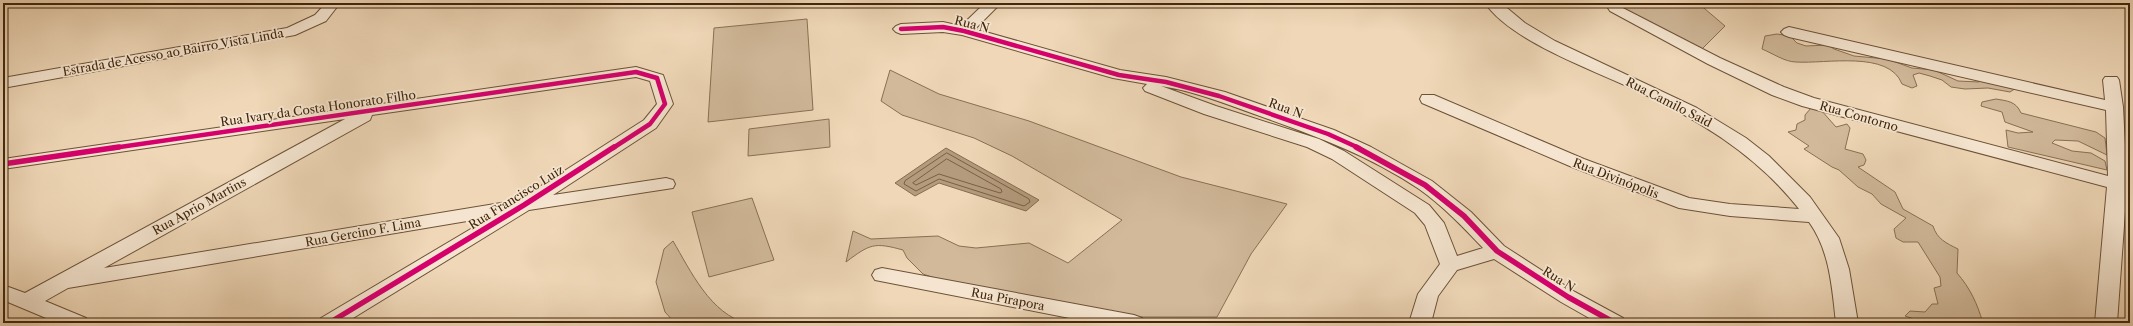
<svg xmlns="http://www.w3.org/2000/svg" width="2133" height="326" font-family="'Libre Caslon Text',serif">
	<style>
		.green { fill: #d1b99a; stroke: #897053 }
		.water { fill: #b49b7d; stroke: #866c50 }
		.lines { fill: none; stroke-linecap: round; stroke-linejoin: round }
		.shore { stroke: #7a6044; stroke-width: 1 }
		.minor-casing { stroke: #6c5237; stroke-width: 2 }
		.minor { fill: #f5e5d0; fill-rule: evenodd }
		.cycleway-far1-casing { stroke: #f5e5d0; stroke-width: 6 }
		.cycleway-casing { stroke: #f5e5d0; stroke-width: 8 }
		.cycleway-far1 { stroke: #d6006c; stroke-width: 4.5 }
		.cycleway { stroke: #d6006c; stroke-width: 5.5 }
		.labels { text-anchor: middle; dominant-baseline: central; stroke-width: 3.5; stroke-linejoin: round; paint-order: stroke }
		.street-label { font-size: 12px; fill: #41260c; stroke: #f5e5d0 }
	</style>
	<rect width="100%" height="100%" fill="#efd7b7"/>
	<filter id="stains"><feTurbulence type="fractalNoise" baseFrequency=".005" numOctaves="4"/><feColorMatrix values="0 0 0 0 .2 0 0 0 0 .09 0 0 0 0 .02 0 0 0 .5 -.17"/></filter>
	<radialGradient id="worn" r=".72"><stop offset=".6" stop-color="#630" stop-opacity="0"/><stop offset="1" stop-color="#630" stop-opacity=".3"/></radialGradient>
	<path class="green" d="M1605,3h93l27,23 -25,25 -85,-46z
		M807,19l6,91 -105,12 6,-94z
		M1777,34l13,2 7,7 9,3 22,-1 6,4 20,7 33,3 25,9 22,2 24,11 21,1 1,-2 36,8 -6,4 -22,-4 -23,1 -14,-2 -9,-7 -12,-4 -11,-3 -6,2 4,11 -5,2 -10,-4c-13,-34 -76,-20 -106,-22 -11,0 -24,-9 -34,-13l3,-13z
		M890,70l49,24 90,27 152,56 106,27 -36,50 -34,63h-77l-187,-33 -30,-10 -16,-16 -4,-8c-29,-8 -33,-6 -57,12l7,-31 18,8 67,-3 21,10 17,2 53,-5 39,20 54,-43 -110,-64 -38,-18 -72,-23 -21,-14z
		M1996,99c11,2 20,2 25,14l75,19 9,6 2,17 -29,-14 -23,-1 -3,3 20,8 19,2 14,8 2,9 -99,-23 -2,-17 12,3 15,-1 -28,-10 -3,-10 -21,-6 1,-4z
		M1811,108l10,2 15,17 11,-3 3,4 -5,21 18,5 3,6 -2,5 -6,2 37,25 8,17 30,17c4,13 13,17 25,23l-1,24c13,15 20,30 26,50h-57l-21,-7 5,-5 15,1 7,-8h6l-4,-16 7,-2 -1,-9 -22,-35h-15l-7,-4 -2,-9 12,-11 -25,-14 -9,-10 -14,-7 -19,-17 -7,-3 -28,-18 5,-3 -21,-14 8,-2 1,-6 8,-4v-5z
		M829,119l1,28 -82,9 1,-27z
		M752,198l22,62 -65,17 -17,-65z
		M673,241c17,29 38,74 74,82h-72l-10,-11 -9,-30 8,-33z"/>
	<path class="water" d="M946,148l93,52 -13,11 -87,-28 -24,13 -20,-13z"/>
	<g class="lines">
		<path class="shore" d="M947,153l82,46 1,3 -6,4 -85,-27 -23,12 -12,-7 1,-3z
			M947,159l54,30 1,3 -2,1 -61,-19 -23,11 -3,-2z"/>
		<g class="minor-casing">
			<path id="minor" d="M326,3h14l-14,18 -31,14 -292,53v-10l284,-50 28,-13z
				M985,3h16l-26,26 145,41 46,7 59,15 109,38 37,17 61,34 39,31 33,34 71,46 48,26 3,5h-28l-37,-21 -67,-43 -37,11 -19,26 -7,27h-22l9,-29 22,-30 -15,-39 -10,-12 -83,-54 -25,-12 -103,-33 -59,-23 -2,-3 4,-4 -34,-6 -151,-43 -19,-3 -42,2 -5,-2 -3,-3 3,-3 5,-2 42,-2 18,4zM1161,86c33,5 65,18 96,29 56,20 112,40 162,74 24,17 44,38 64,59l-26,8 -13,-33 -15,-18 -85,-54 -25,-12 -103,-33z
				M1485,3h16l24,20 30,18 142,67 49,30 23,18 41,41 29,41 10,31 9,54h-22c-4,-35 -6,-72 -27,-101l-79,-6 -51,-8 -107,-41 -150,-64 -2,-4 2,-4h12l150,64 105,39 41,6 69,5c-43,-55 -103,-91 -166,-120 -42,-20 -122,-48 -148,-86z
				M1615,4l105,54 64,29 30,11 294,78 -2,-66 -317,-73 -5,-2 -3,-3 3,-3 5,-2 316,73 -2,-20 2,-3h12l2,3 4,27 4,77 -10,139h-22l12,-136 -305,-81 -30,-11 -64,-31 -98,-53 -2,-3 2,-3z
				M636,67l27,8 10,29 -17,24 -103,67 113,-17 7,2 2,4 -2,4 -144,22 -184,113h-27l3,-5 170,-101 -423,71 -23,13 41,17 3,5h-31l-55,-23v-15l22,8 320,-174 -342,50v-10zM636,77l14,4 7,23 -13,16 -125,80 -415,68 266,-148 2,-5z
				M882,268l252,47 8,3 3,5h-50l-220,-43 -3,-5 3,-5z"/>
		</g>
		<use href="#minor" class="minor"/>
		<g class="cycleway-far1-casing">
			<path id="cycleway-far1" d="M901,29l42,-2 21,4 155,44 47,7 53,14 109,38 31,14
				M113,148l523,-76 21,6 8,26 -15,20 -37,24"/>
		</g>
		<g class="cycleway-casing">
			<path id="cycleway" d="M1356,147l69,38 39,31 33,35 71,46 47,26
				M3,164l116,-17
				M329,323l195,-118 90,-58"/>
		</g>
		<use href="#cycleway-far1" class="cycleway-far1"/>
		<use href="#cycleway" class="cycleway"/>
	</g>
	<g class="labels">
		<g class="street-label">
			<text transform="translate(972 24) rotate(14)">Rua N</text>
			<text transform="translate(173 52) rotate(-10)">Estrada de Acesso ao Bairro Vista Linda</text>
			<text transform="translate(1669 102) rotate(27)">Rua Camilo Said</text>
			<text transform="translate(318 108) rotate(-8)">Rua Ivary da Costa Honorato Filho</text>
			<text transform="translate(1286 108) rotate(20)">Rua N</text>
			<text transform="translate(1859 116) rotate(16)">Rua Contorno</text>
			<text transform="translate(1616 178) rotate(21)">Rua Divinópolis</text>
			<text transform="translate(516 197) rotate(-32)">Rua Francisco Luiz</text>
			<text transform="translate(199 206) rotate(-29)">Rua Aprio Martins</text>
			<text transform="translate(363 232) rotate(-10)">Rua Gercino F. Lima</text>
			<text transform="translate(1559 279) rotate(32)">Rua N</text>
			<text transform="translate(1008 299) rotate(11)">Rua Pirapora</text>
		</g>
	</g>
	<rect width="2133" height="326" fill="none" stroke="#efd7b7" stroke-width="16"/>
	<rect x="4" y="4" width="2125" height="318" fill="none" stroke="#41260c" stroke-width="2"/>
	<rect x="8" y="8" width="2117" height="310" fill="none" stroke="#41260c"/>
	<rect width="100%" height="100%" filter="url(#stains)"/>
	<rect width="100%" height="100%" fill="url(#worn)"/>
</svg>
